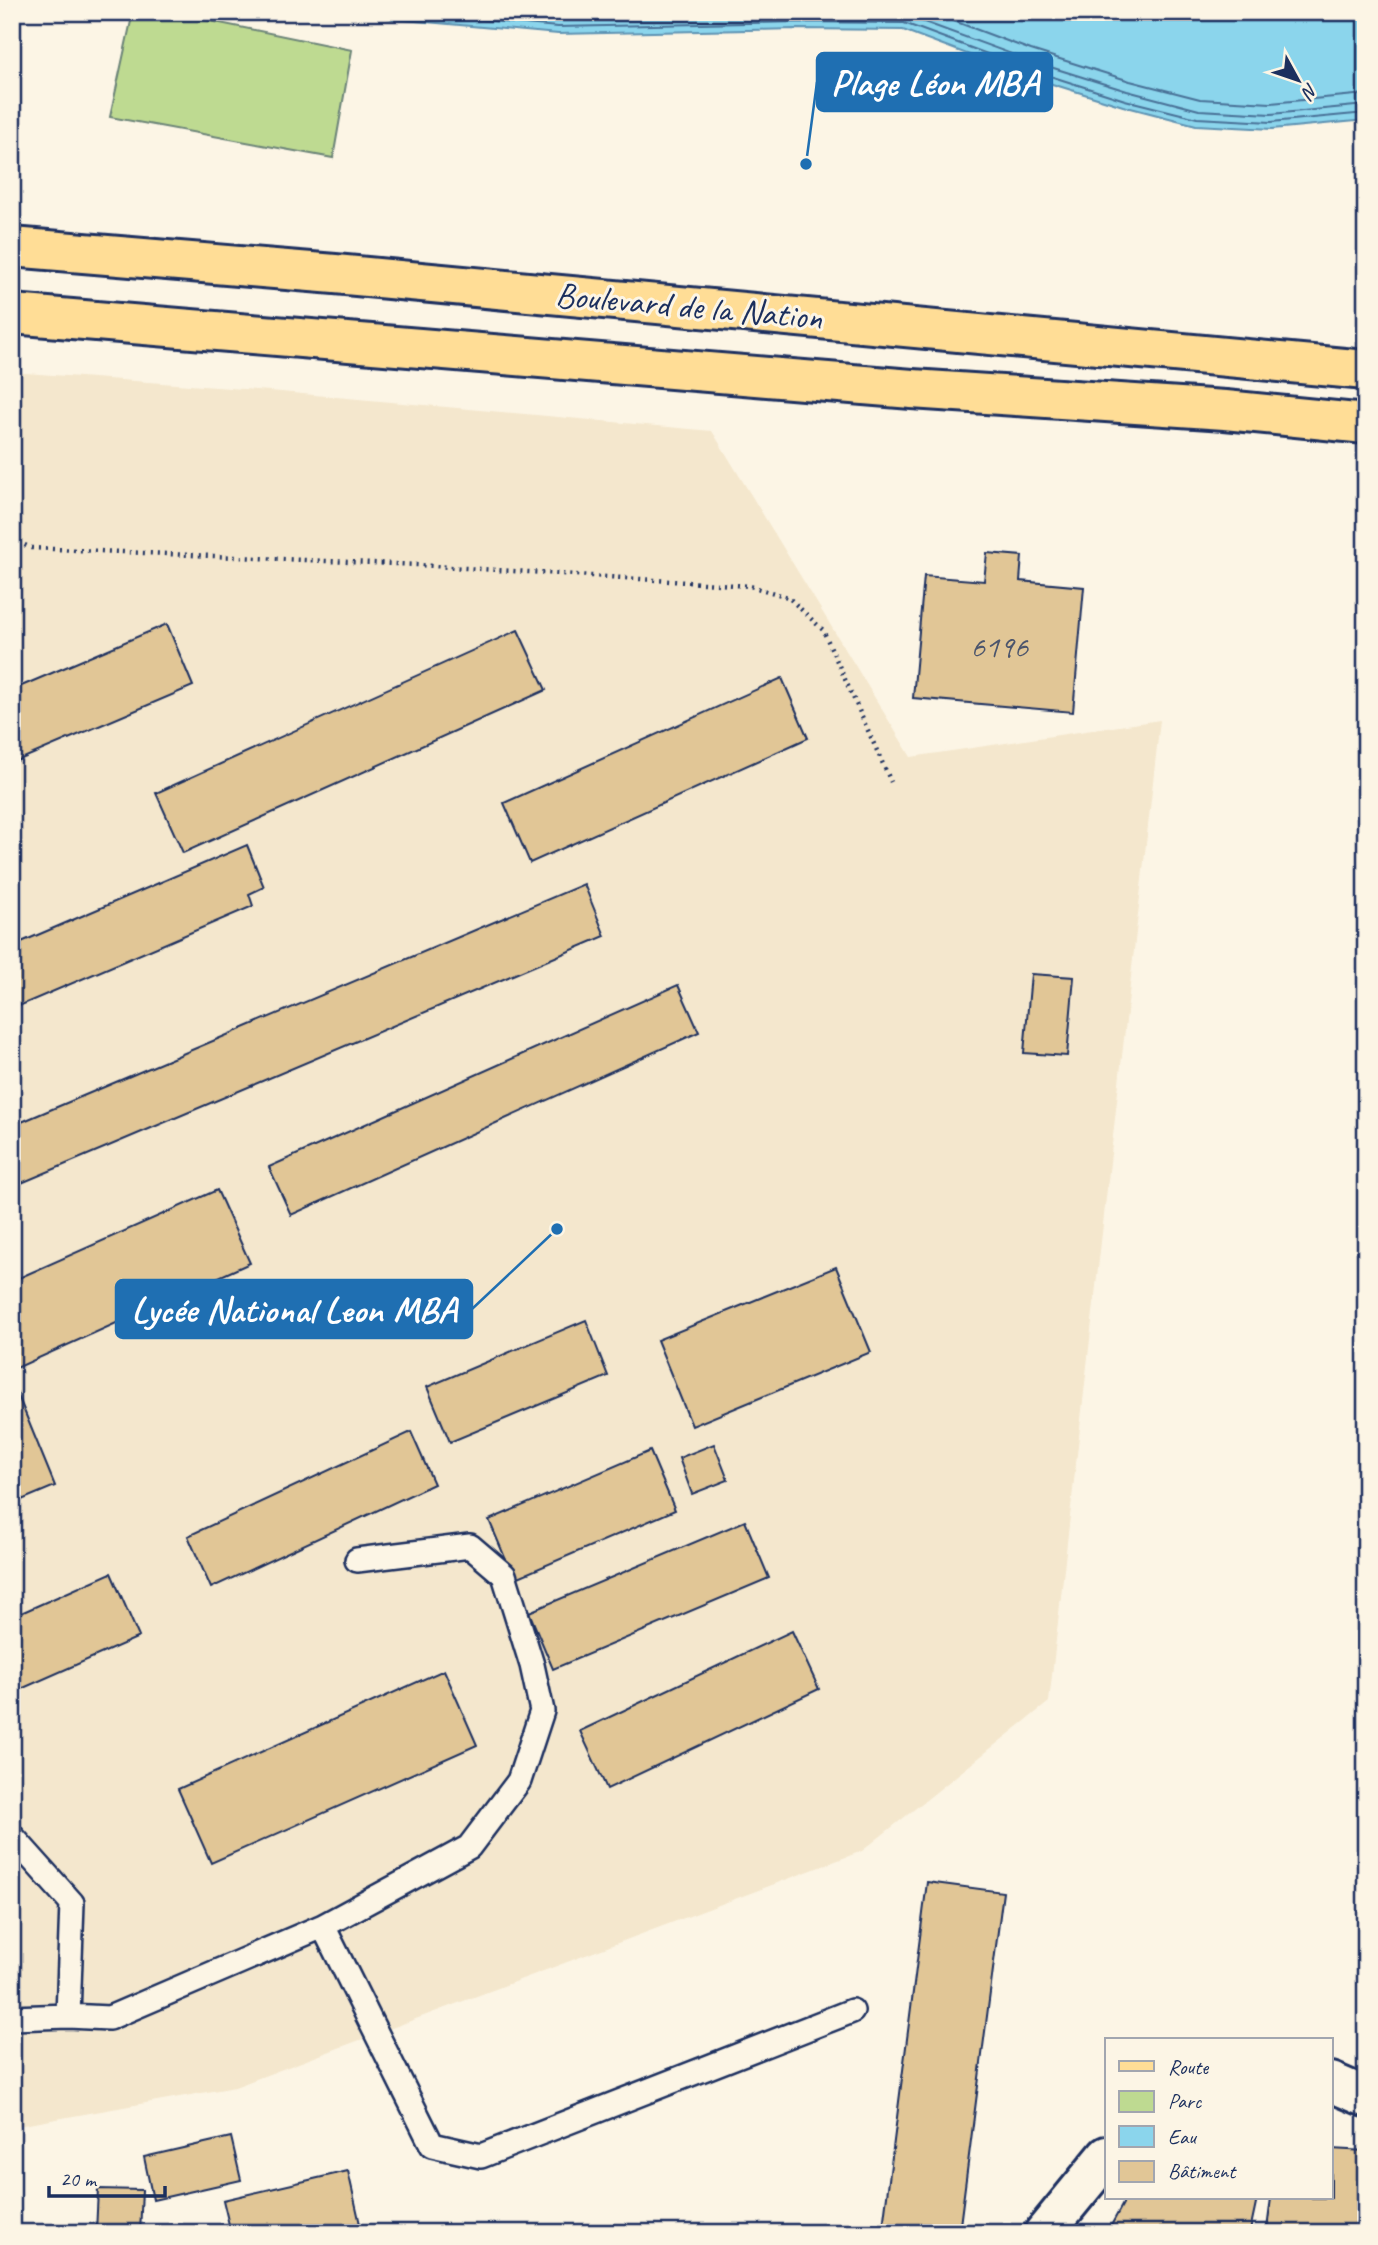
<svg xmlns="http://www.w3.org/2000/svg" width="1378" height="2245" font-family="Caveat,sans-serif">
	<style>
		.built { fill: #f4e7cd }
		.green { fill: #beda91; stroke: #6c8478; stroke-width: 2 }
		.water { fill: #8bd5ec; stroke: #5e93b3; stroke-width: 2 }
		.lines { fill: none; stroke-linecap: round; stroke-linejoin: round }
		.shore { stroke: #487197; stroke-width: 2 }
		.building { fill: #e1c696; stroke: #1b2f5e; stroke-width: 2 }
		.service-casing { stroke: #1b2f5e; stroke-width: 28 }
		.minor-casing { stroke: #1b2f5e; stroke-width: 44 }
		.primary-casing { stroke: #1b2f5e; stroke-width: 44 }
		.path { stroke: #1b2f5e; stroke-width: 4.5; stroke-dasharray: 2 5; stroke-linecap: butt }
		.service { stroke: #fcf5e5; stroke-width: 23 }
		.minor { stroke: #fcf5e5; stroke-width: 38 }
		.primary { stroke: #ffdd96; stroke-width: 38 }
		.labels { text-anchor: middle; dominant-baseline: central; stroke-width: 6; stroke-linejoin: round; paint-order: stroke }
		.number-label { font-size: 32px; fill: #4c556c }
		.street-label { font-size: 35px; fill: #1b2f5e; stroke: #fcf5e5 }
		.leader { fill: none; stroke: #1f6fb2; stroke-width: 2.5 }
		.callout-dot { fill: #1f6fb2; stroke: #fcf5e5; stroke-width: 2.5 }
		.callout { fill: #1f6fb2; stroke: #1f6fb2; stroke-width: 2.5 }
		.callout-label { font-size: 37px; text-anchor: middle; font-weight: bold; fill: #fff }
	</style>
	<rect width="100%" height="100%" fill="#fcf5e5"/>
	<filter id="ink" filterUnits="userSpaceOnUse"><feTurbulence type="fractalNoise" baseFrequency=".0143" numOctaves="2"/><feDisplacementMap in="SourceGraphic" scale="14" xChannelSelector="R" yChannelSelector="G"/><feConvolveMatrix kernelMatrix="1 2 1 2 8 2 1 2 1" color-interpolation-filters="sRGB"/></filter>
	<g filter="url(#ink)">
		<path class="built" d="M12,372l258,19 442,40 199,326 249,-37 -111,982 -187,149 -627,236 -223,40z"/>
		<path class="green" d="M133,12h33l186,38 -19,108 -223,-41z"/>
		<path class="water" d="M370,12h996v108l-94,9 -76,-4 -73,-19 -100,-31 -120,-45 -107,-1 -238,5 -165,-15z"/>
		<g class="lines">
			<path class="shore" d="M394,12l164,15 238,-5 108,1 121,45 100,32 72,18 74,4 95,-9
				M490,12l69,6 237,-5 109,2 123,45 99,31 72,19 72,4 95,-9
				M930,12l101,38 99,31 70,18 71,4 95,-9"/>
		</g>
		<path class="building" d="M987,553l35,3 -2,25 64,6 -11,125 -160,-14 11,-122 60,5z
			M167,624l26,62 -181,77v-73z
			M518,630l28,60 -363,163 -27,-60z
			M782,678l26,60 -278,125 -26,-60z
			M247,845l17,42 -15,7 4,12 -241,103v-63z
			M584,884l21,52 -593,251v-61z
			M1031,974l43,3 -7,79 -43,-3z
			M678,985l21,47 -408,183 -22,-48z
			M217,1190l33,73 -238,107v-89z
			M836,1267l35,85 -179,74 -35,-86z
			M586,1320l22,56 -158,66 -23,-55z
			M12,1381l43,105 -43,18z
			M411,1432l23,52 -223,104 -23,-52z
			M714,1444l14,36 -36,14 -13,-36z
			M650,1451l25,59 -161,69 -25,-59z
			M745,1521l24,57 -216,91 -24,-57z
			M111,1573l28,64 -127,56v-76z
			M792,1631l27,58 -212,100 -27,-58z
			M444,1670l33,75 -266,118 -33,-74z
			M927,1882l76,10 -44,341h-29l-47,-6z
			M231,2137l10,43 -88,20 -9,-43z
			M1331,2149l35,2v82l-99,-4 4,-31h60z
			M348,2171l14,62h-131l-8,-33z
			M98,2189l44,1 -2,43h-44z
			M1126,2198h131l-7,33 -10,2h-133z"/>
		<g class="lines">
			<g class="service-casing">
				<path id="service" d="M12,1836l60,67 -4,113
					M323,1926l109,219 49,11 371,-145
					M12,2018l56,-2 41,2 214,-92 146,-79 50,-66 23,-70 -10,-46 -28,-90 -34,-29 -113,14"/>
			</g>
			<g class="minor-casing">
				<path id="minor" d="M1331,2082l35,15
					M1044,2233l63,-77"/>
			</g>
			<g class="primary-casing">
				<path id="primary" d="M12,247l323,27 1031,96
					M12,314l900,75 313,21 141,14"/>
			</g>
			<path class="path" d="M12,539l19,9 387,17 332,21 38,11 35,33 68,152"/>
			<use href="#service" class="service"/>
			<use href="#minor" class="minor"/>
			<use href="#primary" class="primary"/>
		</g>
	</g>
	<g class="labels">
		<g class="number-label">
			<text x="999" y="646">6196</text>
		</g>
		<g class="street-label">
			<text transform="translate(689 306) rotate(5)">Boulevard de la Nation</text>
		</g>
	</g>
	<path class="leader" d="M806 164L817 82M557 1229L472 1309"/>
	<g class="callout-dot">
		<circle cx="806" cy="164" r="7"/>
		<circle cx="557" cy="1229" r="7"/>
	</g>
	<g class="callout">
		<rect x="817" y="53" width="235" height="58" rx="7"/>
		<rect x="116" y="1280" width="356" height="58" rx="7"/>
	</g>
	<g class="callout-label">
		<text x="935" y="95">Plage Léon MBA</text>
		<text x="294" y="1322">Lycée National Leon MBA</text>
	</g>
	<rect width="1378" height="2245" fill="none" stroke="#fcf5e5" stroke-width="42"/>
	<rect x="21" y="21" width="1336" height="2203" fill="none" stroke="#1b2f5e" stroke-width="2.5" filter="url(#ink)"/>
	<rect x="1105" y="2038" width="228" height="161" fill="#fcf5e5" stroke="#a2a6af" stroke-width="2"/>
	<rect x="1119" y="2061" width="35" height="10" fill="#ffdd96" stroke="#a2a6af" stroke-width="2"/>
	<text x="1168" y="2074" font-size="21" fill="#1b2f5e">Route</text>
	<rect x="1119" y="2091" width="35" height="21" fill="#beda91" stroke="#a2a6af" stroke-width="2"/>
	<text x="1168" y="2108" font-size="21" fill="#1b2f5e">Parc</text>
	<rect x="1119" y="2126" width="35" height="21" fill="#8bd5ec" stroke="#a2a6af" stroke-width="2"/>
	<text x="1168" y="2144" font-size="21" fill="#1b2f5e">Eau</text>
	<rect x="1119" y="2161" width="35" height="21" fill="#e1c696" stroke="#a2a6af" stroke-width="2"/>
	<text x="1168" y="2178" font-size="21" fill="#1b2f5e">Bâtiment</text>
	<g transform="translate(1298 80) rotate(130)" stroke="#fcf5e5" stroke-width="5" paint-order="stroke">
	<path d="M0-5L12 26L0 18L-12 26Z" fill="#1b2f5e"/>
	<text y="-10" font-size="19" font-weight="bold" text-anchor="middle" fill="#1b2f5e">N</text>
	</g>
	<path d="M49 2186v10h116v-10" fill="none" stroke="#1b2f5e" stroke-width="3.5"/>
	<text x="60" y="2186" font-size="21" fill="#1b2f5e" stroke="#fcf5e5" stroke-width="5" paint-order="stroke">20 m</text>
</svg>
